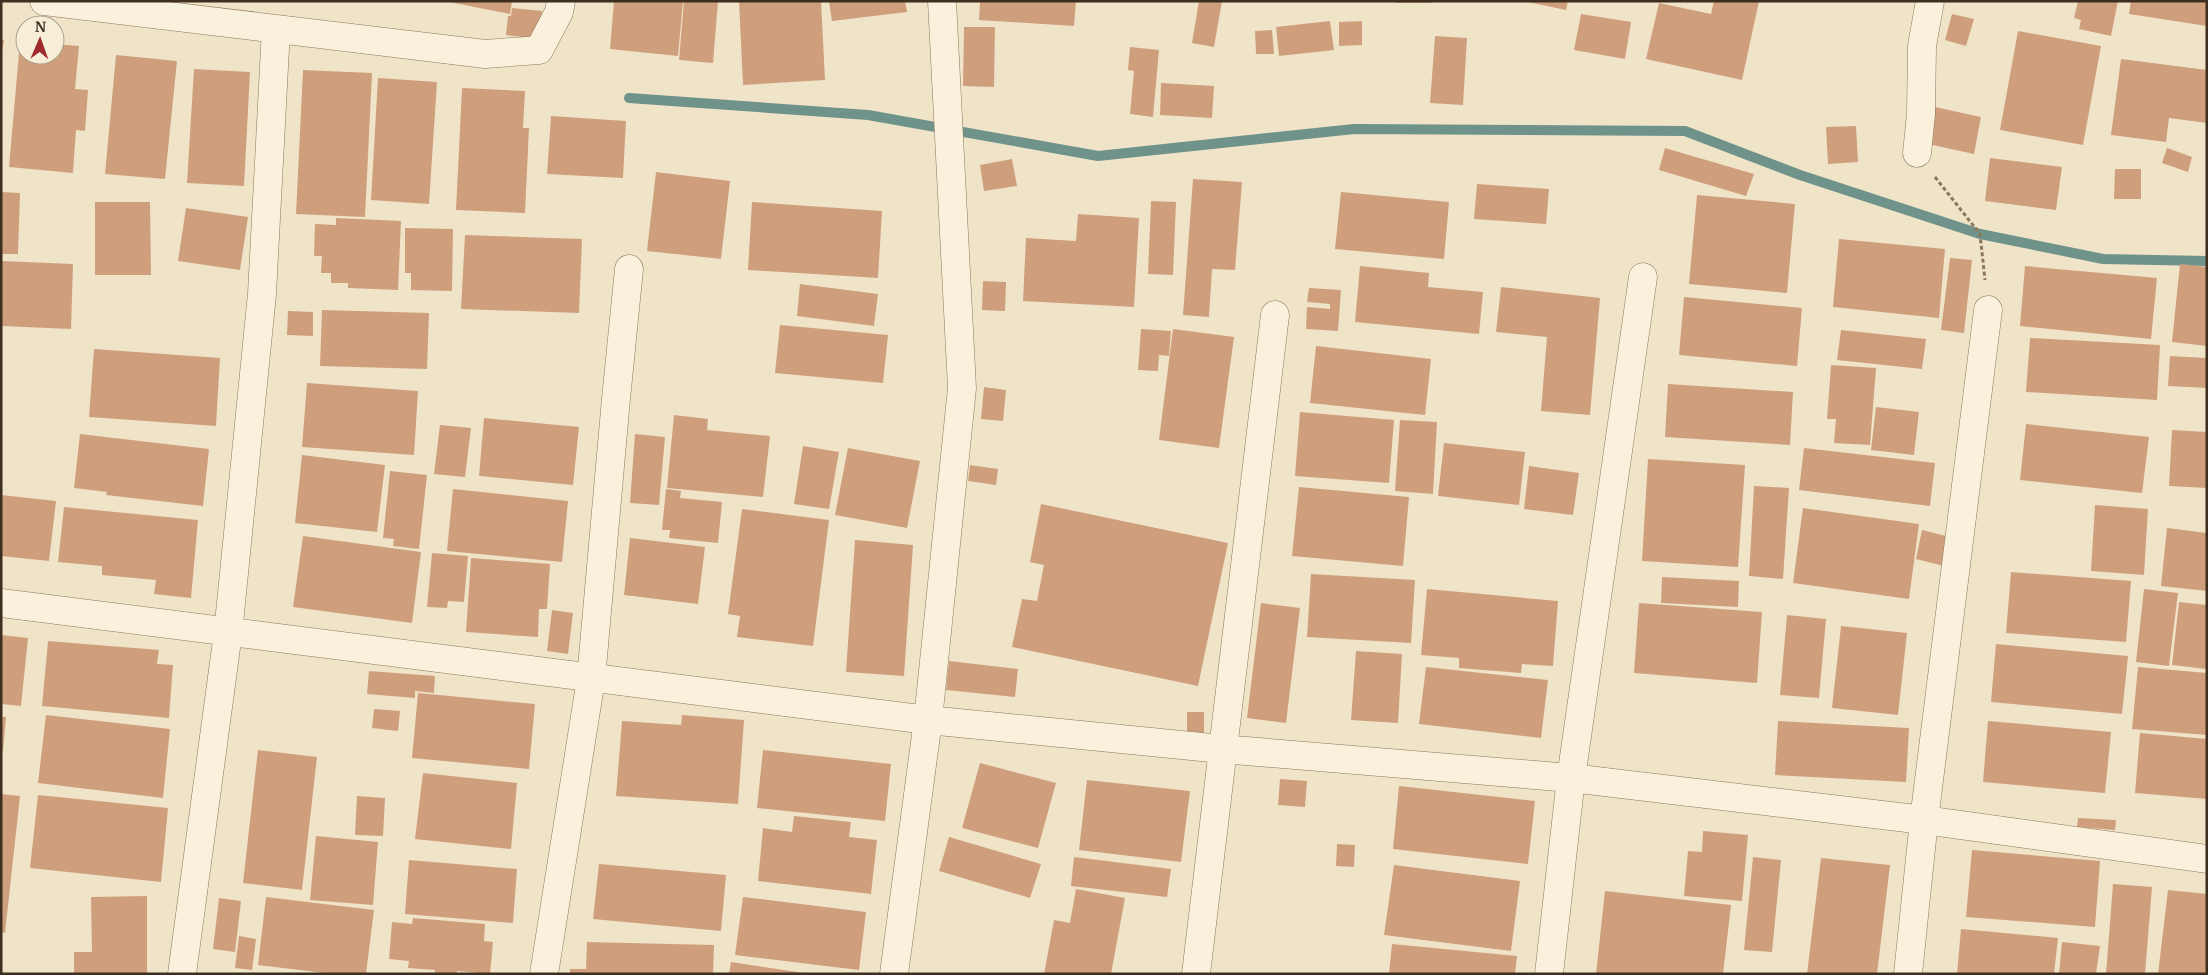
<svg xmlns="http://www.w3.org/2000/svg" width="2208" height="975" font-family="Merriweather,serif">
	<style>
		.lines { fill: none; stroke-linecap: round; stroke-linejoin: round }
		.stream { stroke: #6f938a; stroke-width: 10 }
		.building { fill: #cf9f7d }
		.minor-casing { stroke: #8d765c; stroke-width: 29 }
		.path { stroke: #8d765c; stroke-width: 3; stroke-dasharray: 4 2.5; stroke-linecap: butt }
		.minor { stroke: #faf1dc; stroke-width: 28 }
	</style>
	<rect width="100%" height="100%" fill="#f0e4c8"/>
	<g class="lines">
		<path class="stream" d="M629,98l239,17 230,41 256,-27 331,2 115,44 180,59 123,25 104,2"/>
	</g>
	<path class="building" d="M444,1h68l-2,13z
		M614,1h69l-5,55 -68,-7z
		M684,1h34l-5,62 -34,-3z
		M739,1h82l4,79 -82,5z
		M829,1h76l2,11 -75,9z
		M980,1h96l-2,25 -95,-6z
		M1199,1h23l-8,46 -22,-4z
		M1395,1h36v2h-36z
		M1523,1h45l-2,9z
		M1714,1h45l-17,79 -96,-21 13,-56 52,11z
		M2078,1h40l-7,35 -32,-7 2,-9 -7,-2z
		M2131,1h76v25l-78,-12z
		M512,8l30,3 -3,28 -33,-4 2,-19h3z
		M1581,14l50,8 -6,37 -51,-9z
		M1952,14l22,5 -8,27 -21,-6z
		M1330,21l4,29 -55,6 -3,-29z
		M1362,21v24l-23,1v-24z
		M964,27h31l-1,60 -31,-1z
		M1272,30l2,24h-18l-1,-23z
		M2018,31l83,15 -18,99 -83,-15z
		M1435,36l32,2 -4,67 -33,-2z
		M1,40h3l-2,12h-1z
		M20,41l5,1v13h30v-11l24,2 -4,43 13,1 -3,41 -9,-1 -3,43 -64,-6z
		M1130,47l29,3 -6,67 -23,-3 4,-43 -6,-1z
		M116,55l61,6 -12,118 -60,-5z
		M2121,59l86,11v53l-38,-5 -3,24 -55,-7z
		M194,69l56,3 -6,114 -57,-3z
		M303,70l69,3 -7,144 -69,-3z
		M378,78l59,4 -8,122 -58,-4z
		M1161,83l53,3 -2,32 -52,-3z
		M462,88l63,3 -2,37h6l-4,85 -69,-3z
		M1935,107l46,10 -7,37 -46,-10z
		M551,116l75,5 -3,57 -76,-4z
		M1856,126l2,36 -30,2 -2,-37z
		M1665,148l89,26 -8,22 -87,-26z
		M2167,148l25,9 -4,15 -26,-9z
		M1990,158l72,9 -6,43 -71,-9z
		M1012,159l5,27 -33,5 -4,-26z
		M2115,169h26v30h-27z
		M656,172l74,9 -9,78 -74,-8z
		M1193,179l49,3 -7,88 -23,-1 -3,48 -26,-2z
		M1477,184l72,5 -3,35 -72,-5z
		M1,192l19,1 -2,61h-17z
		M1341,192l108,10 -5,57 -109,-10z
		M1697,195l98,9 -8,89 -98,-9z
		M1151,201l25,1 -3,73 -25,-1z
		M95,202h55l1,73h-56z
		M752,202l130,9 -4,67 -130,-8z
		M186,208l62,9 -8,53 -62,-9z
		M1078,214l61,4 -5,89 -111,-6 3,-63 50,3z
		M336,218l65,3 -3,69 -50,-2v-5h-17v-10h-10l1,-17h-8l1,-32 21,1z
		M405,228l48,1 -1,62 -41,-1v-17h-6z
		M465,235l117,4 -3,74 -118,-4z
		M1839,239l106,10 -6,69 -106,-11z
		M1950,258l22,2 -8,73 -23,-3z
		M1,261l72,3 -2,65 -70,-3z
		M2180,264l27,3v79l-35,-4z
		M1360,266l69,7 -1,14 55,5 -4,42 -124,-12z
		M2025,266l132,12 -6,61 -131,-13z
		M983,281l23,1 -1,29 -23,-1z
		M800,284l78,10 -4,32 -77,-10z
		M1501,287l99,11 -10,117 -49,-4 6,-74 -51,-5z
		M1309,288l32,2 -3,41 -32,-2 1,-22 23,2v-5l-23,-2z
		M1684,297l118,11 -5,58 -118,-11z
		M322,310l107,3 -2,56 -107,-3z
		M288,311l25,1v24l-26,-1z
		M780,325l108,10 -5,48 -108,-10z
		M1141,329l30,2 -2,25 -10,-1 -1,16 -20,-1z
		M1173,329l61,8 -15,111 -60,-8z
		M1841,330l85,9 -4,30 -85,-9z
		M2030,338l130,7 -3,55 -131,-8z
		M1316,346l115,13 -6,56 -115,-12z
		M94,349l126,9 -4,68 -127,-9z
		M2170,356l37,2v30l-39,-2z
		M1831,365l45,3 -6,77 -36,-2 2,-24h-9z
		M307,383l111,8 -4,64 -112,-8z
		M1668,384l125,8 -3,53 -125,-8z
		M984,387l22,3 -3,31 -22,-2z
		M1876,407l43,5 -5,43 -43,-5z
		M1300,412l94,8 -5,63 -94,-7z
		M674,415l34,4 -1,11 63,6 -7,61 -96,-9z
		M484,418l95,9 -6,58 -94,-9z
		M1400,420l37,2 -4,72 -38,-3z
		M2026,424l123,13 -7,56 -122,-13z
		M440,425l31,3 -6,49 -31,-3z
		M2172,430l35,2v56l-38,-2z
		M80,434l129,15 -6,57 -97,-11 1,-3 -33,-4z
		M635,434l30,3 -6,68 -29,-2z
		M1444,443l81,9 -6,53 -81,-9z
		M803,446l36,6 -10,57 -35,-5z
		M848,448l72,13 -13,67 -72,-13z
		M1804,448l131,15 -5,43 -131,-16z
		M302,455l83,10 -8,67 -82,-9z
		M1648,459l97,6 -7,102 -96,-6z
		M970,465l28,4 -2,16 -28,-4z
		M1529,466l50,7 -6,42 -49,-6z
		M390,471l37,4 -8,74 -26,-3 1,-7 -11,-1z
		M1754,486l35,2 -6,91 -34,-3z
		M1299,487l110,10 -6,69 -111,-10z
		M453,489l115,12 -6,61 -115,-11z
		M666,489l15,2 -1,7 42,4 -4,41 -49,-5 1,-8h-8z
		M1,495l55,6 -7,60 -48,-5z
		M1041,504l187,39 -30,143 -186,-39 10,-48 15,2 7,-36 -14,-3z
		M2095,505l53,4 -4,66 -53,-4z
		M64,507l134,13 -7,78 -37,-4 2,-14 -54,-5v-9l-44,-4z
		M1803,508l116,16 -10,75 -116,-16z
		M742,509l87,11 -16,126 -76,-9 3,-21 -12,-2z
		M2167,528l40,5v58l-46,-5z
		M1922,530l32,8 -6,29 -32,-8z
		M303,536l118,16 -9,71 -119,-16z
		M630,538l75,9 -7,57 -74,-9z
		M855,540l58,5 -9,131 -58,-4z
		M432,553l36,3 -4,46 -16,-1 -1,7 -20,-1z
		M471,558l79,6 -3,45h-8l-1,28 -72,-5z
		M2011,572l120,9 -5,61 -120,-9z
		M1311,574l104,6 -4,63 -104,-6z
		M1662,577l77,4 -1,26 -77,-4z
		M1427,589l131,12 -5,65 -31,-2 -1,9 -62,-5v-10l-38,-3z
		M2144,589l34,4 -9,73 -33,-4z
		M2179,602l28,3 -1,64 -34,-4z
		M1261,603l39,5 -14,115 -39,-5z
		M1639,603l123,9 -5,71 -123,-10z
		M552,610l21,3 -5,41 -21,-3z
		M1787,615l39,4 -7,79 -39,-3z
		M1841,626l66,7 -9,82 -66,-7z
		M1,635l27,3 -7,68 -20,-2z
		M48,641l111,9 -2,14 16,1 -4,53 -127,-12z
		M1996,644l132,12 -6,58 -131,-12z
		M1356,651l46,3 -4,69 -47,-3z
		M949,661l69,8 -3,28 -69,-7z
		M1426,667l122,13 -7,58 -122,-14z
		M2138,667l69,6v62l-75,-6z
		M369,671l66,5 -1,17 -19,-2v7l-48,-4z
		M418,693l117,11 -6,65 -117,-11z
		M374,709l26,2 -2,20 -26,-3z
		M1187,712h17v29h-17z
		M46,715l124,14 -7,69 -125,-15z
		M682,715l62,5 -6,84 -122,-8 6,-75 59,4z
		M1,717h5l-3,34 -2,-1z
		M1778,721l131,7 -3,54 -131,-7z
		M1988,721l123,11 -6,61 -122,-11z
		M2140,733l67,6v60l-72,-6z
		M258,750l59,7 -15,133 -59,-7z
		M763,750l128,14 -6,57 -128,-13z
		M980,763l76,20 -18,65 -76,-20z
		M423,773l94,10 -6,66 -96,-10z
		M1280,779l27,2 -2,26 -27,-2z
		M1087,780l103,11 -9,71 -102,-12z
		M1399,786l136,15 -7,63 -135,-15z
		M1,794l19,2 -15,137 -4,-1z
		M38,795l130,13 -7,74 -131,-14z
		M357,796l28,2 -2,38 -28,-1z
		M794,816l57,6 -2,15 28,3 -6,54 -113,-13 5,-53 29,4z
		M2078,818l38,2 -1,10 -38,-3z
		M1703,831l45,4 -6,66 -58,-5 4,-45 14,1z
		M316,836l62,6 -5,63 -63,-5z
		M949,837l92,27 -11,34 -91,-27z
		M1337,844l18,1 -1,22 -18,-1z
		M1972,850l128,11 -5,66 -129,-10z
		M1074,857l97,12 -4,28 -96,-11z
		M1753,857l28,3 -9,92 -28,-2z
		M1821,858l69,7 -13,109h-70z
		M409,860l108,9 -4,54 -108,-9z
		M599,864l127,11 -5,56 -128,-12z
		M1394,865l126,16 -9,70 -127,-16z
		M2113,884l39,3 -7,87h-39z
		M1076,889l49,9 -14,76h-67l10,-54 16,3z
		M2168,890l39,4v80h-49z
		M1605,891l126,14 -8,69h-127z
		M147,896v78h-73v-22h18l-1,-55z
		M266,897l108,13 -8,64h-33l-75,-9z
		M743,897l123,15 -7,58 -124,-15z
		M219,898l22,3 -6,51 -22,-3z
		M413,918l72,6 -1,17 9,1 -3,32 -33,-3v3h-22v-4l-27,-2 1,-7 -20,-2 3,-37 20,2z
		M1961,929l97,9 -4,36h-97z
		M239,936l17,3 -4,31 -17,-2z
		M587,942l127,3 -1,29h-143v-5h16z
		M2062,942l38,4 -4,28h-37z
		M1392,944l125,12 -2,18h-126z
		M731,962l73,11v1h-75z"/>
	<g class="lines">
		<g class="minor-casing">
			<path id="minor" d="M44,1l441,53 54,-4 20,-38 2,-11
				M1917,153l4,-39 1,-68 8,-45
				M1,603l927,117 294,29 349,29 353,42 283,39
				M182,974l46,-341 34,-339 14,-265
				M544,974l47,-295 25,-280 13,-130
				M894,974l34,-254 34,-332 -20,-387
				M1196,974l79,-659
				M1549,974l22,-196 72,-501
				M1908,974l16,-154 64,-510"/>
		</g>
		<path class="path" d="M1935,177l45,57 5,46"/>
		<use href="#minor" class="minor"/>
	</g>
	<rect width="2208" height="975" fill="none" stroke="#3d2e20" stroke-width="5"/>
	<g transform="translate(40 40) rotate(2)"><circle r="24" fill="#f7eed8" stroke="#ada18e"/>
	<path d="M0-4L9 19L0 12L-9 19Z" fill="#9e2a2b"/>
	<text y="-8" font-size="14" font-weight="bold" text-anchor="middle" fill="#3d2e20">N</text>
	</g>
</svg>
